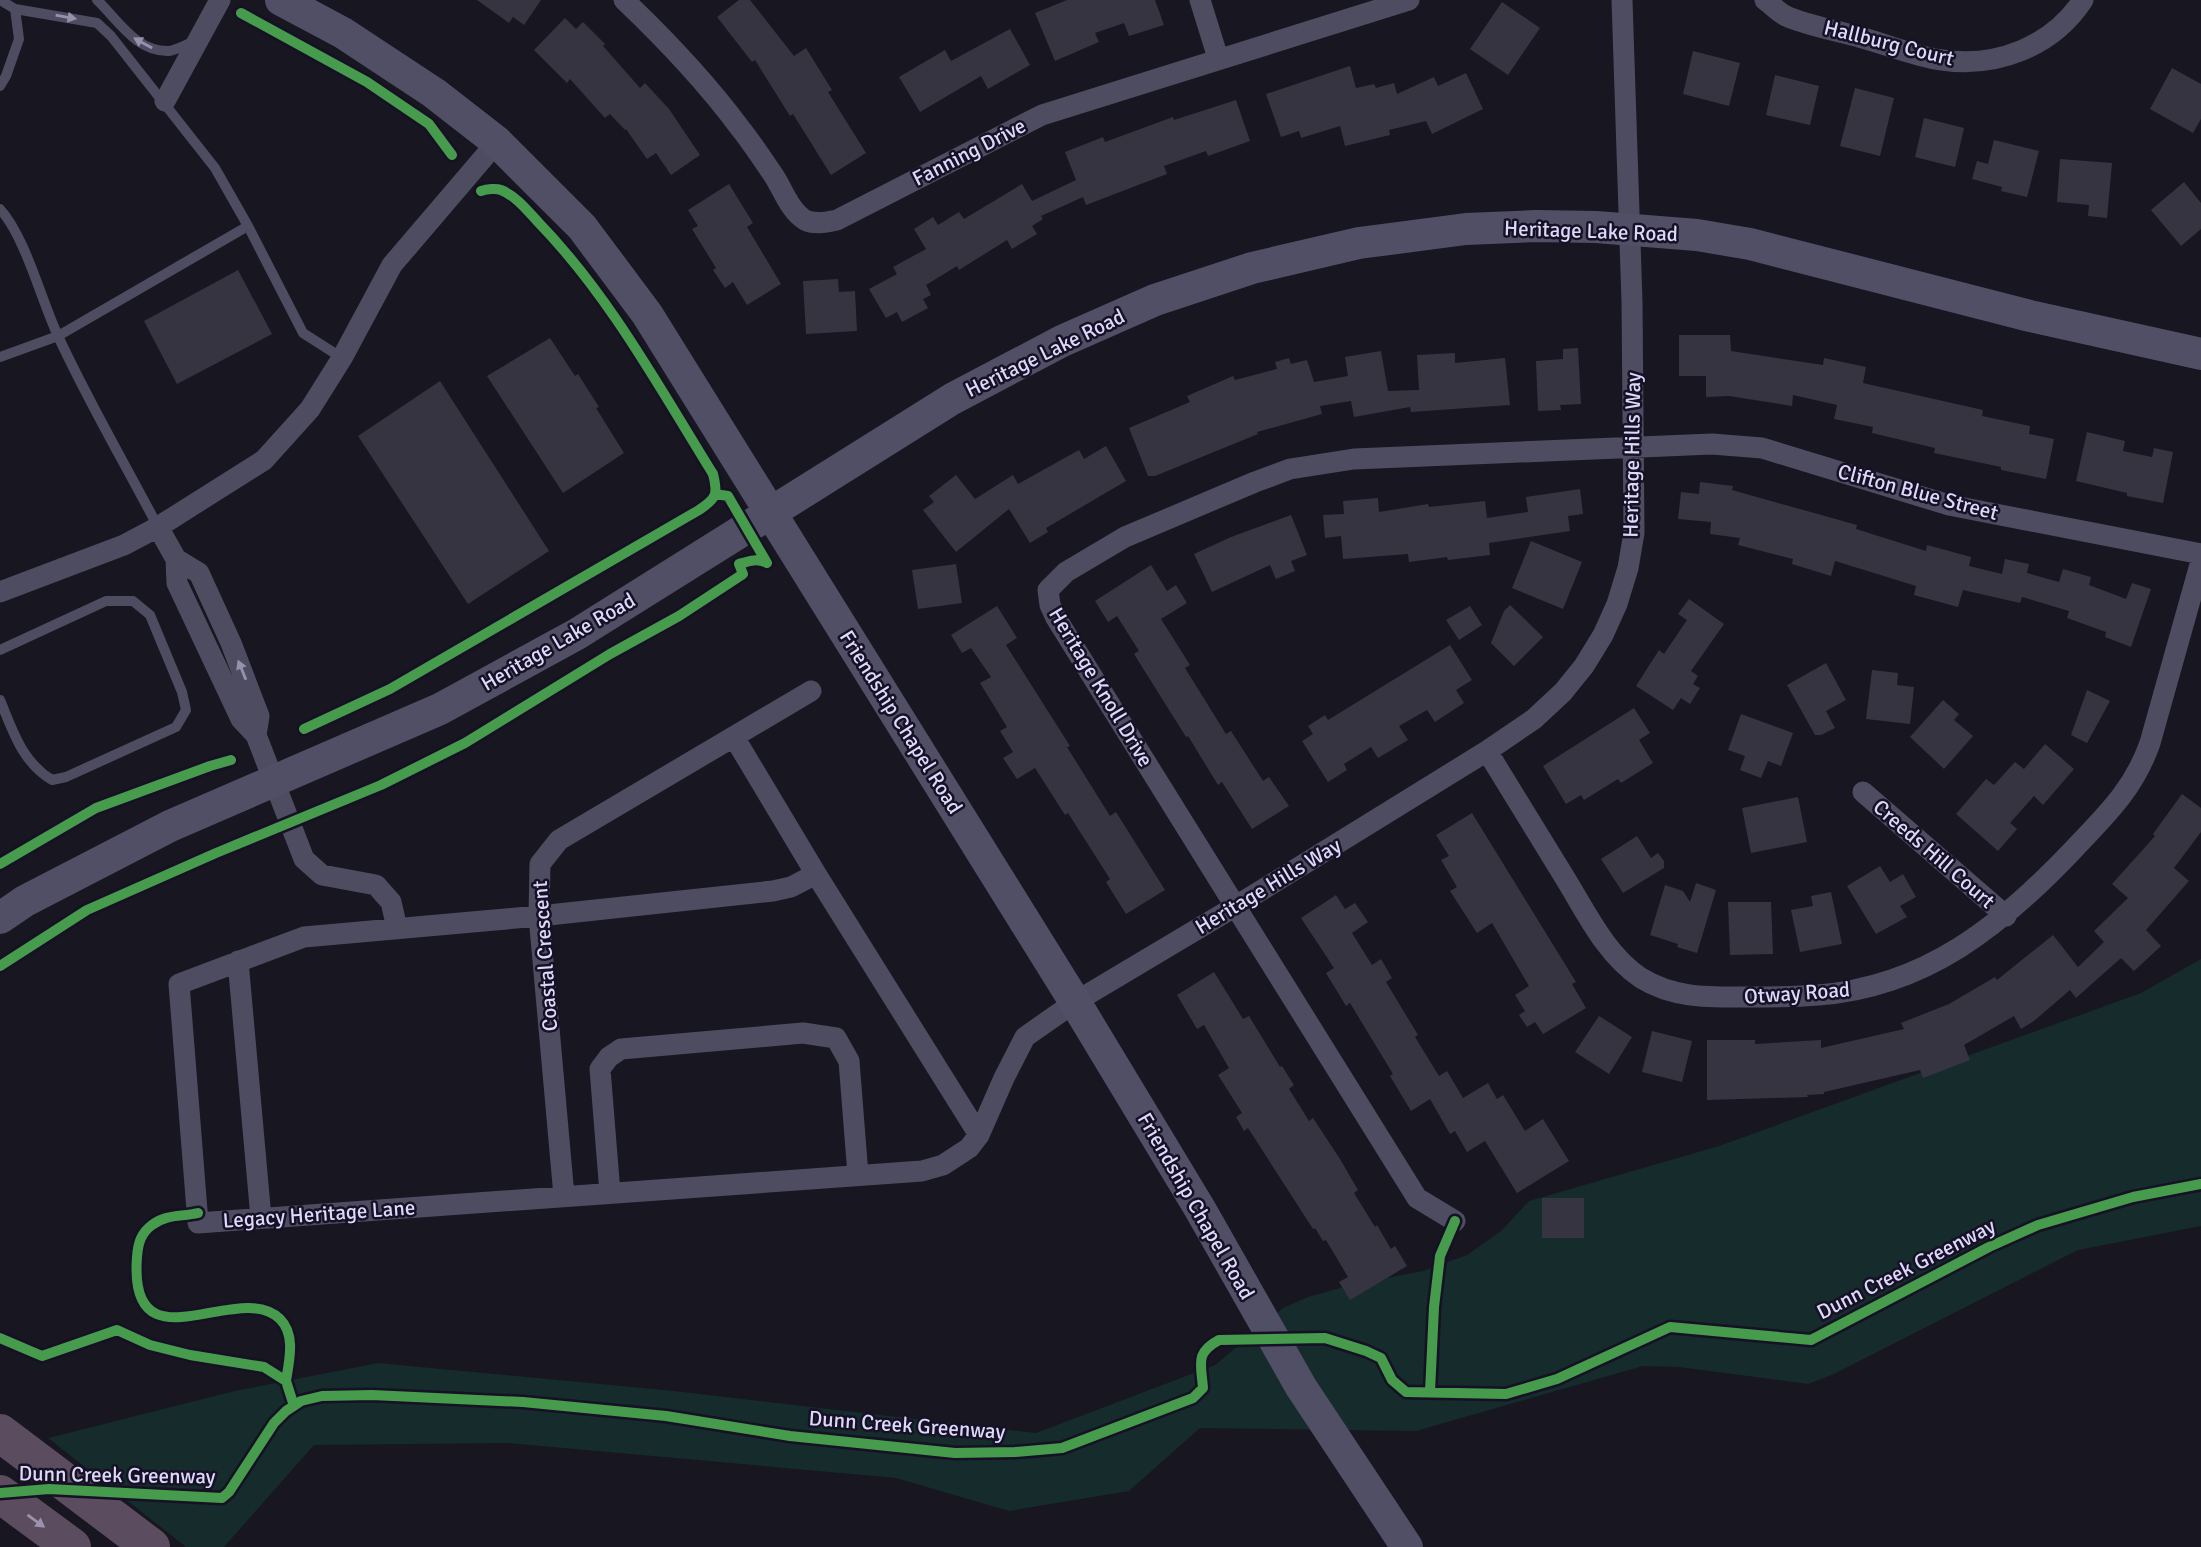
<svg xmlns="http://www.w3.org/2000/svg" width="2201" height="1547" font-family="Signika,sans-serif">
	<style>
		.green { fill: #152b2c }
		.building { fill: #373442 }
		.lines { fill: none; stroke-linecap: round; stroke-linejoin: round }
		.lane { stroke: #4e4c60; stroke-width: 10 }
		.street { stroke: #4e4c60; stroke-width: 21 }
		.secondary { stroke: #514f66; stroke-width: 32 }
		.highway { stroke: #5c4c5f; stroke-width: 38 }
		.cycleway-casing { stroke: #161125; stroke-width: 15 }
		.cycleway { stroke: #469c4c; stroke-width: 10 }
		.oneway { fill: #9692ae }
		.oneway2 { fill: #9d92ae }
		.labels { text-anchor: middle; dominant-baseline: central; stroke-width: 5; stroke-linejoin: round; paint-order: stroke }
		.street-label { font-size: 21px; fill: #ded9fc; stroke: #161125 }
	</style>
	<rect width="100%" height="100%" fill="#181620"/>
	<path class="green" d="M2201,959v267l-123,24 -246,125 -24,9 -129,-17 -36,-1 -227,65 -216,-3 -71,63 -120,20 -113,-33 -388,-35 -194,2 -90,102h-38l-138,-109 187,-47 143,-28 296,28 362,42 179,-68 68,-57 25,-11 43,-12 72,-14 44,-16 34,-24 28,-30 190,-55 422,-153z"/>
	<path class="building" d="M477,0h64l-17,25 -11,-8 -4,6z
		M739,0h11l44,56 12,-8 26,42 -4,2 38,61 -35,22 -38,-61 -3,2 -35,-56 -3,2 -35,-45z
		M1067,0h88l9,25 -35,11 -5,-13 -29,10 4,9 -44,19 -20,-48z
		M1502,2l38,26 -32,47 -38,-26z
		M565,18l11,11 7,-7 22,22 -2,2 37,42 5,-5 24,26 31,46 -29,20 -15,-22 -9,6 -21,-30 -1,1 -15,-16 -5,4 -35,-39 -3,4 -33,-33z
		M1010,29l20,36 -42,24 -7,-13 -61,36 -21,-35 46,-27 6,11z
		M1693,51l47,12 -11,43 -46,-12z
		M1350,66l6,22 18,-4 2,4 18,-5 3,11 37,-17 4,9 28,-13 17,36 -51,25 -6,-13 -37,9 1,5 -45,11 -5,-20 -39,12 -2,-7 -18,6 -15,-43z
		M2172,68l29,16v35l-8,14 -43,-24z
		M1775,75l44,11 -9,39 -44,-10z
		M1855,88l39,10 -14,58 -40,-10z
		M1236,100l14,41 -42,15 -2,-5 -42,15 3,8 -81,31 -3,-8 -42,19 2,3 -11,7 5,8 -25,15 -5,-9 -48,30 -2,-4 -31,19 5,10 -8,4 5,9 -26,14 -5,-10 -11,6 -17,-29 28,-15 -4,-7 33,-18 -12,-20 19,-12 5,8 21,-13 5,7 58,-35 10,17 44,-21 -11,-28 38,-15 2,5 68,-25 1,3z
		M1924,118l40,10 -9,39 -40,-10z
		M1994,140l45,11 -12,46 -26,-6 1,-4 -30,-8 5,-18 11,3z
		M2060,159l52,4 -5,55 -19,-2 1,-11 -32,-3z
		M2184,182l17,21v26l-20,17 -30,-36z
		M729,184l24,39 -6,4 34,57 -34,21 -14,-23 -8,6 -12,-18 3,-2 -24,-39 6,-3 -10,-16z
		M238,270l34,64 -95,50 -33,-63z
		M838,279l1,13 16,-1 2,40 -51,3 -3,-53z
		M1679,335h51l1,16 92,14 1,-7 42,9 -3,16 120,27 -1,6 48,10 -1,8 25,5 -8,40 -45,-9v-3l-67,-14 1,-5 -63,-15 1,-6 -39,-8 3,-14 -44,-10 -1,11 -63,-10 -23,1v-21h-27z
		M550,338l25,38 3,-2 21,33 -3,1 28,45 -61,40 -76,-117z
		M1578,348l3,56 -21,1 1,5 -23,1 -2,-50 27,-2v-10z
		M1381,351l7,40 31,-1 -2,-35 38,-2v10l50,-5 5,47 -99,7 -1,-5 -56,10 -3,-16 -31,5 2,8 -65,18 1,2 -103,42h-7l-19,-48 61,-26 -3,-6 46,-20 2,4 42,-11 -2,-7 14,-4 2,6 16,-4 7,22 34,-6 -3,-19z
		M440,381l109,170 -81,53 -110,-168z
		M2087,432l38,9 -2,10 29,6 2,-9 19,4 -10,51 -36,-7v-3l-51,-12z
		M1106,446l20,35 -80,47 2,4 -18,11 -21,-34 -53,43 -33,-42 11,-8 -5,-6 27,-21 19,24 38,-24 5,9 61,-34 5,9z
		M1700,482l33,4 -1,4 125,35 -1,4 70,22 1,-6 44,12 -2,9 33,8 3,-15 24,5 -2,9 32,9 4,-13 28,8 -2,8 37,14 6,-16 19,6 -20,58 -26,-10 1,-5 -39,-14 2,-7 -47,-14 -2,6 -57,-13 -5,17 -44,-12 2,-9 -81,-25 -4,15 -39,-12 1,-5 -55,-14 2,-7 -30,-4 1,-12 -33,-3 3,-27 18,2z
		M1580,489l3,25 -15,2 2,15 -81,12 1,12 -42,5 -1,-3 -38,5 -1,-8 -65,5 -2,-23 -16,2 -2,-23 21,-1 -1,-13 35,-3 1,14 49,-8 1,3 56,-6 2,17 41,-6 -2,-15z
		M1291,515l16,40 -16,6 4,10 -19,8 -6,-14 -58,27 -18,-38 37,-17z
		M1531,541l51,21 -19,47 -51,-21z
		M956,564l6,39 -44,6 -6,-39z
		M1151,565l16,26 9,-6 11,18 -26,16 29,46 -5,3 41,66 5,-3 32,50 6,-4 20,29 -37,23 -30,-47 -4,3 -30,-49 -2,1 -52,-83 5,-3 -22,-35 -9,6 -13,-21z
		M1689,599l35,25 -33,47 7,5 -5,8 7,4 -10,16 -9,-6 -8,12 -37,-24 23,-36 5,4 23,-34 -9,-6z
		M1510,605l33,32 -29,29 -23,-23 13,-32z
		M997,606l20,32 -11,7 64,101 -3,1 43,69 6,-4 49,78 -39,24 -20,-32 4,-3 -42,-66 -3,2 -30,-47 -18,11 -14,-21 10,-6 -13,-21 7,-4 -27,-44 11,-6 -20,-29 -9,5 -11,-18z
		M1470,606l12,19 -23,15 -13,-20z
		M1450,645l22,35 -16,10 8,13 -29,19 -8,-12 -28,16 9,14 -30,18 -7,-11 -27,17 3,6 -19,12 -26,-41 11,-7 -5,-8 17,-11 3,5z
		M1826,663l20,37 -20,11 9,17 -14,7h-6l-28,-50z
		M1872,670l26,3 -1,12 17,2 -4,37 -44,-5z
		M2087,690l23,11 -23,42 -16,-8z
		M1943,700l16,14 -5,6 19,16 -29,33 -34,-32z
		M1634,708l16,25 -11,7 14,23 -32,20 -3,-4 -34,21 -3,-5 -15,9 -23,-38z
		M1741,714l52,19 -12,33 -13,-5 -7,17 -21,-8 5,-14 -17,-6z
		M2045,744l29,25 -31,36 -9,-9 -24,27 7,6 -19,22 -42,-37 30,-35 8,6 21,-23 9,7z
		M2182,794l19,14v24l-27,36 15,13 -43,49 15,16 -27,25 -13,-13 -45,40 -6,-8 -36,31 -13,8 -7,-13 -50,29 6,15 -47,18 -3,-8 -96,22v2l-17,1 1,2 -101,3v-60h48v4l66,-4v8l83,-19 -3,-6 48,-19 46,-27 2,3 56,-45 25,32 26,-25 -10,-11 34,-33 -16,-14 43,-48 -2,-2z
		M1798,797l9,45 -56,11 -9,-45z
		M1472,813l104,169 -4,2 14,24 -43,26 -8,-12 -8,5 -8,-12 6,-4 -10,-16 14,-9 -37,-63 -15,10 -27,-42 7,-4 -16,-27 8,-4 -13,-21z
		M1637,836l14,22 7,-5 6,8v7l-41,25 -22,-34z
		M1880,866l10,16 13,-8 13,23 -16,9 7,11 -31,17 -29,-48z
		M1696,883l20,7 -19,63 -20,-6 1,-3 -28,-9 15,-50 18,6 7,11z
		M1831,892l11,52 -42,8 -9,-42 22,-4 -2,-10z
		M1336,895l9,14 10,-6 13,19 -16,11 20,32 9,-6 11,19 -6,4 32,53 -3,2 24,39 8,-5 16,27 25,-15 9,16 6,-4 22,36 18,-12 26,42 -52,32 -32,-52 -18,11 -12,-21 -5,3 -20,-35 -19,12 -21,-35 3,-2 -43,-71 -4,3 -20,-33 8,-5 -33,-50z
		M1728,902h43l2,52 -43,1z
		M1214,972l29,47 6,-3 31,51 2,-1 12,19 -5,4 20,32 4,-3 27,41 18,31 -4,3 21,34 2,-2 14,24 4,-3 12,20 -57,34 -11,-18 9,-5 -22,-37 -3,1 -8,-13 -2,1 -65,-101 -4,3 -8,-14 6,-4 -24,-38 11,-7 -25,-43 -7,4 -20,-34z
		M1599,1016l33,21 -23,37 -34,-22z
		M1652,1031l40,10 -10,41 -40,-10z
		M1542,1198h42v40h-42z"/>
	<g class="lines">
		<path class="lane" d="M0,0l15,9 82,14 14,13 104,132 33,58 55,107 39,25
			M97,0c21,20 39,52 72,51 8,-1 18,-7 26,-10
			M0,86l6,-10 13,-37 -4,-30
			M0,209c26,29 41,91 58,127 30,65 67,128 100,191
			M0,357l58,-21 190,-110
			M0,650l106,-49h27l17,14 32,77 4,18 -10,17 -110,50 -14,3c-30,-18 -39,-49 -52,-80"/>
		<path class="street" d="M624,0c42,40 81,81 116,128 12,15 23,32 34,48 9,14 16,35 31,44 10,5 22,2 32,0l205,-105 367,-115
			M1200,0l18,58
			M1765,0c7,5 14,13 21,16 19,9 52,15 73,21 27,7 55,19 83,23 54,8 110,-13 141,-60
			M165,101l55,-101
			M158,527l18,32 1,24 64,136 15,16 48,124 18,16 54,10 15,17 6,26
			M176,559l23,14 32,70 28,73 -3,19
			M0,592l124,-47 34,-18 106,-67 46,-51 32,-51 50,-93 105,-123
			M734,737l82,137 163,261
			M1487,751c26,42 52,84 78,127 21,34 41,77 76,100 34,21 70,19 108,19 23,0 46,0 69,-2 108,-8 184,-70 256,-146 32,-34 60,-60 76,-106l51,-182
			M1863,792l143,124
			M816,874l-25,13 -18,4 -234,25 -235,21 -125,47 19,239 724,-52 21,-6 26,-17 10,-13 25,-57 21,-41 50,-35 161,-96 251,-155 47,-32 29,-27 21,-26 19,-31 14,-31 11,-36 6,-35 -2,-231 -10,-302
			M238,961l23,257
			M610,1193l-10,-124 9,-12 12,-8 182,-16 33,5 13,23 9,114
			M564,1196l-25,-280 1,-52 19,-24 252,-149
			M1455,1221l-38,-23 -361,-580 -6,-13 -2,-15 18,-18 59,-35 130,-55 35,-13 64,-10 358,-15 50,4 187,57 252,49"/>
		<path class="secondary" d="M281,0l62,33 91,60 63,49 85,85 65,87 428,688 125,207 101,178 106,160
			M0,918l25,-17 145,-75 270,-117 137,-75 375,-235 110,-58 93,-41 97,-32 107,-25 107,-14 70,-3 60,1 101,8 53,9 280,72 171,38"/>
		<path class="highway" d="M0,1433l151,114
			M0,1494l72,53"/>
		<g class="cycleway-casing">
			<path id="cycleway" d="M241,13l126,69 62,42 23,31
				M715,494l13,2 39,67
				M304,729l86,-40 309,-179c18,-12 19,-16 14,-36 -54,-87 -104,-179 -175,-252 -11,-12 -22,-26 -37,-32 -5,-2 -14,-1 -20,1
				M0,864l96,-56 114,-42 21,-6
				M0,966l87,-56 129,-57 165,-68 84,-42 145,-89 69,-38 64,-42 -4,-10c10,-3 18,-6 28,-1
				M198,1213c-17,4 -32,1 -46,12 -11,8 -14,18 -15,32 -9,116 102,21 143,62 16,16 9,42 6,62
				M0,1338l42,18 75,-26 33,15 40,10 74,12 22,14 8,25
				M1430,1392l4,-85 6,-51 15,-35
				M0,1493l49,-4 173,9 7,-6 45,-69 12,-12 15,-10 21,-5 50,-1 151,7 143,14 124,20 165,17 60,-1 47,-4 131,-50 10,-10c-2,-25 -8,-35 16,-48l106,-2 41,13 15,7 11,22 14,12 100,2 51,-15 113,-52 141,13 178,-93 49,-22 95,-28 68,-13"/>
		</g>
		<use href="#cycleway" class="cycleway"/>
	</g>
	<defs><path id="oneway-solid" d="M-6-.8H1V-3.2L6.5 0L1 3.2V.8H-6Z" transform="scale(1.75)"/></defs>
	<g class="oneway">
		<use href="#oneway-solid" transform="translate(66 17) rotate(10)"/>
		<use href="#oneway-solid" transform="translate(143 43) rotate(-151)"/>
		<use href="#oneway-solid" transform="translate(242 670) rotate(-112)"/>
	</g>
	<use class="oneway2" href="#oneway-solid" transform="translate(36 1521) rotate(36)"/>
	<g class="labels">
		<g class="street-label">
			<text transform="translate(1889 43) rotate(14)">Hallburg Court</text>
			<text transform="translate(969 152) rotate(-27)">Fanning Drive</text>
			<text transform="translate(1591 231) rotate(2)">Heritage Lake Road</text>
			<text transform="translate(1045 353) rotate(-26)">Heritage Lake Road</text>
			<text transform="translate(1632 455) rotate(-89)">Heritage Hills Way</text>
			<text transform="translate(1918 492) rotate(15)">Clifton Blue Street</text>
			<text transform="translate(558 642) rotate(-30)">Heritage Lake Road</text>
			<text transform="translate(1101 687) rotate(59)">Heritage Knoll Drive</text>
			<text transform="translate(901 722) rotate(58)">Friendship Chapel Road</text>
			<text transform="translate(1934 854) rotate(41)">Creeds Hill Court</text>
			<text transform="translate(1268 886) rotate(-31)">Heritage Hills Way</text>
			<text transform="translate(545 956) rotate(-94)">Coastal Crescent</text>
			<text transform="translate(1797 993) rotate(-4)">Otway Road</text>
			<text transform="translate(1196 1206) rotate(60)">Friendship Chapel Road</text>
			<text transform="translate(319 1214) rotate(-4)">Legacy Heritage Lane</text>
			<text transform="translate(1906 1269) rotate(-27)">Dunn Creek Greenway</text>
			<text transform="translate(907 1425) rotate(4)">Dunn Creek Greenway</text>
			<text transform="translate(117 1475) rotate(1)">Dunn Creek Greenway</text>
		</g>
	</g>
</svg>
